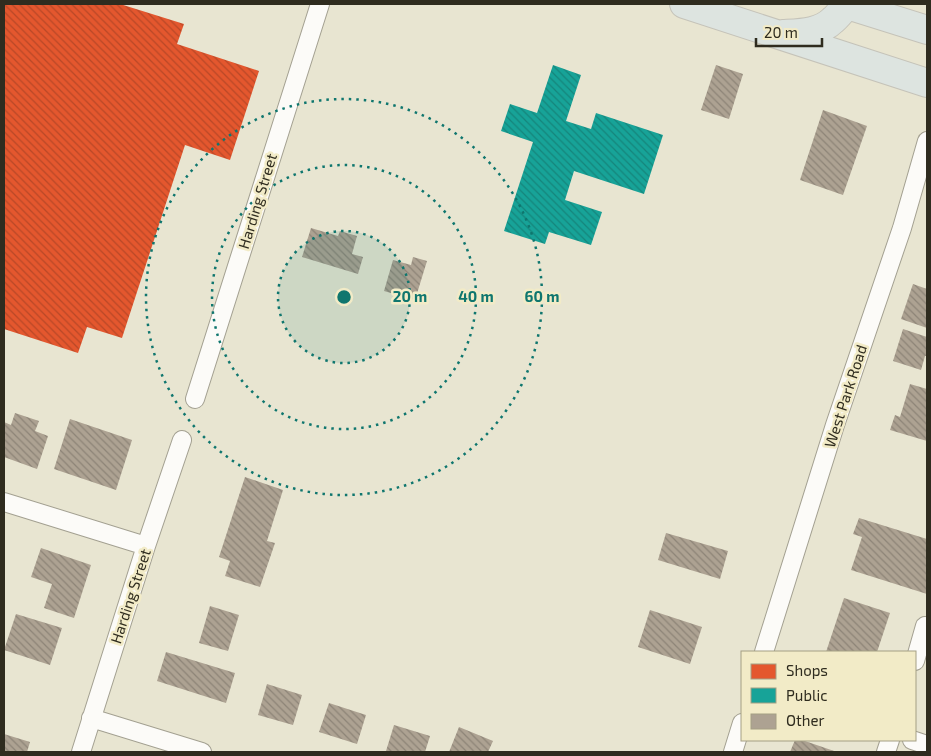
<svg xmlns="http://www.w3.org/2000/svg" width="931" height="756" font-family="'Exo 2',sans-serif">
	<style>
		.shops { fill: url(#shops-back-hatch) }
		.public { fill: url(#public-back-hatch) }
		.building { fill: url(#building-back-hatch) }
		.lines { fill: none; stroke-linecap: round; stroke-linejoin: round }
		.street-casing { stroke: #a3a091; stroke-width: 20 }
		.primary-casing { stroke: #c5c3b9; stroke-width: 30 }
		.street { stroke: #fcfbf8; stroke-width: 18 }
		.primary { stroke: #dde4e0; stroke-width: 28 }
		.ring { fill: none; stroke: #0f766e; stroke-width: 2.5; stroke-dasharray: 2.5 5 }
		.labels { text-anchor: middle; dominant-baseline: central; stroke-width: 5; stroke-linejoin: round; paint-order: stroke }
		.street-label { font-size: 15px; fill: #2f2c1f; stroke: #f2ebc7 }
		.centre { fill: #0f766e; stroke: #f2ebc7; stroke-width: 2.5 }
		.ring-label { font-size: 15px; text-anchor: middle; font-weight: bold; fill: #0f766e; stroke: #f2ebc7; stroke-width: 5; stroke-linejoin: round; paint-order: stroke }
	</style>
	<defs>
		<pattern id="shops-back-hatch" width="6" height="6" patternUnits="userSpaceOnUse" patternTransform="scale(1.25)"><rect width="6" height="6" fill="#e4572e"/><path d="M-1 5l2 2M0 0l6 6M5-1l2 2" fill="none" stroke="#b94827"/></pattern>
		<pattern id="public-back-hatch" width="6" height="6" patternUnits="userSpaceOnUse" patternTransform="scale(1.25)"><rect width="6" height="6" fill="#17a398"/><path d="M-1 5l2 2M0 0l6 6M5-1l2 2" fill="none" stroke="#15857b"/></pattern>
		<pattern id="building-back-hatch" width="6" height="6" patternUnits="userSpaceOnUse" patternTransform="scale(1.25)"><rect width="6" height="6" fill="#ada292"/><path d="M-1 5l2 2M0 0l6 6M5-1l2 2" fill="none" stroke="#8d8477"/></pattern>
	</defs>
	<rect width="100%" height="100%" fill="#e8e5d1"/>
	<path class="shops" d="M4,4h116l64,20 -7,20 82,27 -29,89 -45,-15 -63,193 -35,-11 -9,26 -74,-24z"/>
	<path class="public" d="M553,65l28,10 -15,46 25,8 5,-16 67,22 -19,59 -70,-23 -9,29 37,12 -11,33 -42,-13 -4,12 -41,-13 29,-89 -32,-11 9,-27 27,9z"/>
	<path class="building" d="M716,65l27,9 -14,45 -28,-9z
		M823,110l44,16 -24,69 -43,-15z
		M311,228l27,8 2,-5 17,5 -5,18 11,3 -5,17 -56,-17z
		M413,257l14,4 -12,39 -31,-9 9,-31 18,5z
		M913,284l14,5v39l-26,-9z
		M903,329l24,8v19h-2l-4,14 -28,-9z
		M910,384l17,5v52l-37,-11 5,-15 5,2z
		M15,413l24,8 -4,10 13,5 -11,33 -33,-12v-35l7,3z
		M70,419l62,21 -16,50 -62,-21z
		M245,477l38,13 -16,51 8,2 -15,44 -35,-11 5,-15 -11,-4z
		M859,518l68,21v55l-76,-24 11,-33 -9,-3z
		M666,533l62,18 -8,28 -62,-19z
		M41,548l50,17 -17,53 -30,-10 8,-24 -21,-7z
		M844,598l46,15 -13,39h-51z
		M210,606l29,9 -11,36 -29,-8z
		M650,610l52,17 -12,37 -52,-17z
		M16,614l46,14 -12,37 -46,-15z
		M166,652l69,21 -9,30 -69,-22z
		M267,684l35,11 -9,30 -35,-10z
		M329,703l37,12 -9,29 -38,-12z
		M394,725l36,11 -5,16h-34l-5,-1z
		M459,727l34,14 -5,11h-39z
		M4,734l26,8 -3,10h-23z
		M795,740h7l35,12h-47z"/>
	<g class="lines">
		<g class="street-casing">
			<path id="street" d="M195,399l125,-395
				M4,502l142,44
				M764,652l71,-227 67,-197 25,-87
				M915,661l10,-35
				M91,718l111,34
				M912,740l15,5
				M81,752l65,-206 36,-106
				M733,752l9,-29
				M886,752l4,-12"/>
		</g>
		<g class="primary-casing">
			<path id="primary" d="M684,4l243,79
				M844,4l83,26
				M783,34c17,-1 37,-1 50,-14 5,-4 9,-10 14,-15"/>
		</g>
		<use href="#street" class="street"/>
		<use href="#primary" class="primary"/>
	</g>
	<circle cx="344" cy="297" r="66" fill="#0f766e" fill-opacity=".12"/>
	<g class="ring">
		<circle cx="344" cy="297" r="66"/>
		<circle cx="344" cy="297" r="132"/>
		<circle cx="344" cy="297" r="198"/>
	</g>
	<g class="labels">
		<g class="street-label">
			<text transform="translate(257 201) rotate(-73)">Harding Street</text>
			<text transform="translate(845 396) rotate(-72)">West Park Road</text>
			<text transform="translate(130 596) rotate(-72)">Harding Street</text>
		</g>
	</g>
	<circle cx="344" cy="297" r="8" class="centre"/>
	<g class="ring-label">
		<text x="410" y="302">20 m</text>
		<text x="476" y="302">40 m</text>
		<text x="542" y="302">60 m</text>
	</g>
	<rect width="931" height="756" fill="none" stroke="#2f2c1f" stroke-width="10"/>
	<rect x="741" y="651" width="175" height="90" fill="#f2ebc7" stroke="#a49f84"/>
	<rect x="751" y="664" width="25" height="15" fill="#e4572e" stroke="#a49f84"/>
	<text x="786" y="676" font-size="15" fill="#2f2c1f">Shops</text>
	<rect x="751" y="688" width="25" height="15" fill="#17a398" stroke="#a49f84"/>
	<text x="786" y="701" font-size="15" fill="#2f2c1f">Public</text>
	<rect x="751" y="714" width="25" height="15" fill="#ada292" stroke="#a49f84"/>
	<text x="786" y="726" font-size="15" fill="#2f2c1f">Other</text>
	<path d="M756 38v8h66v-8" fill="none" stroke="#2f2c1f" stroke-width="2.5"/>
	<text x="764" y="38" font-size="15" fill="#2f2c1f" stroke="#f2ebc7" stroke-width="4" paint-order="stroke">20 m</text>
</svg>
